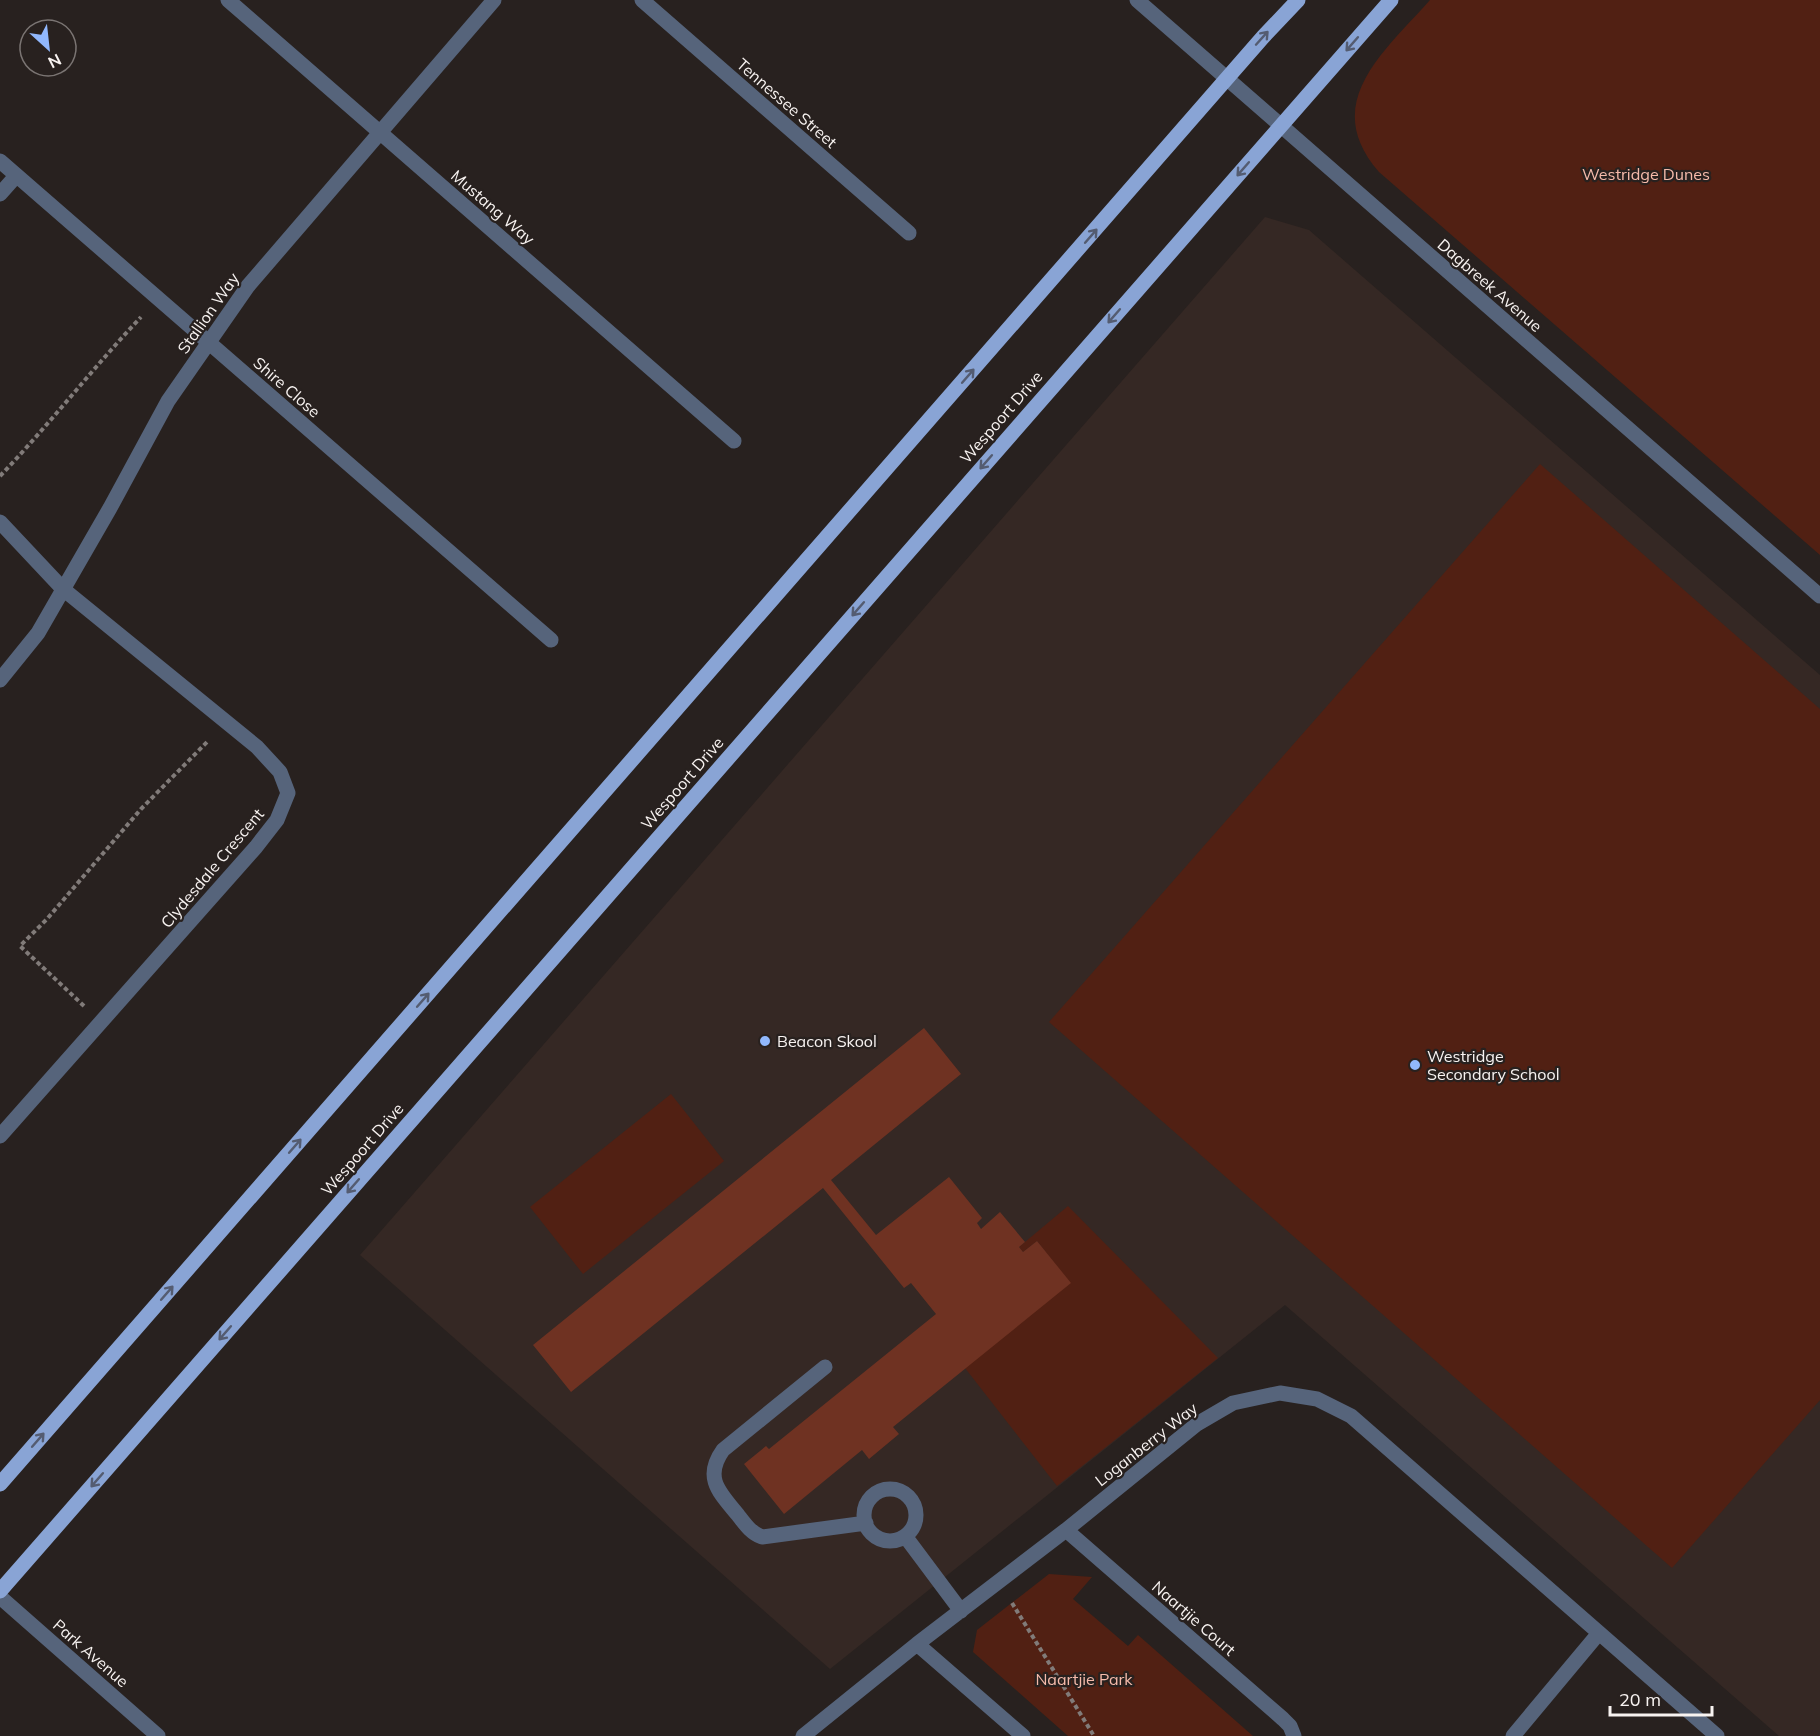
<svg xmlns="http://www.w3.org/2000/svg" width="1820" height="1736" font-family="Mulish,sans-serif">
	<style>
		.built { fill: #352824 }
		.green { fill: #512013 }
		.building { fill: #6f3222 }
		.lines { fill: none; stroke-linecap: round; stroke-linejoin: round }
		.path { stroke: #817b79; stroke-width: 4; stroke-dasharray: 4.5 3; stroke-linecap: butt }
		.minor { stroke: #56647b; stroke-width: 15 }
		.major { stroke: #89a4d5; stroke-width: 15 }
		.oneway { stroke: #545c71 }
		.poi-dot { fill: #91b8fd; stroke: #28211f; stroke-width: 2 }
		.labels { text-anchor: middle; dominant-baseline: central; stroke-width: 4.5; stroke-linejoin: round; paint-order: stroke }
		.street-label { font-size: 16px; fill: #f8f3f1; stroke: #28211f }
		.park-label { font-size: 16px; fill: #f6bbab; stroke: #28211f }
		.poi-label { font-size: 16px; fill: #f8f3f1; stroke: #28211f; text-anchor: start }
	</style>
	<rect width="100%" height="100%" fill="#28211f"/>
	<path class="built" d="M1265,217l44,13 511,445v1061h-41l-494,-431 -455,364 -470,-414z"/>
	<path class="green" d="M1430,0h390v555l-441,-383c-60,-69 5,-120 51,-172z
		M1540,464l280,245v691l-148,168 -623,-546z
		M671,1094l53,67 -141,113 -53,-67z
		M1068,1206l150,152 -161,128 -92,-118 105,-85 -33,-42 -14,11 -4,-5z
		M1049,1574l43,3 -19,22 55,47 10,-11 115,101h-185l-95,-84 4,-22z"/>
	<path class="building" d="M924,1028l37,46 -130,106 45,55 73,-58 33,41 -5,5 4,6 19,-17 25,30 -6,5 4,5 14,-11 34,42 -178,144 6,7 -30,25 -7,-9 -78,64 -40,-50 22,-18 3,3 167,-135 -25,-31 -7,5 -81,-100 -252,204 -38,-47z"/>
	<g class="lines">
		<path class="path" d="M0,476c49,-51 92,-107 141,-159
			M84,1006l-64,-60 27,-27 94,-110 68,-69
			M1012,1603l82,133"/>
		<path class="minor" d="M228,0l506,441
			M642,0l267,233
			M1137,0l683,596
			M0,161l551,479
			M0,194l16,-18
			M0,522l63,67 194,158 23,25 8,21 -11,27 -21,27 -256,289
			M0,680l38,-47 72,-125 58,-107 80,-115 246,-286
			M825,1367l-102,83c-20,28 -3,43 15,65 7,9 13,18 24,22l104,-14
			M864 1515a26 26 0 1 1 52 0a26 26 0 1 1-52 0Z
			M1066,1530l217,189 7,7 4,10
			M905,1536l56,75
			M0,1597l158,139
			M917,1644l106,92
			M803,1736l114,-92 149,-114 131,-106 36,-21 47,-10 37,6 34,17 366,320
			M1513,1736l86,-103"/>
		<path class="major" d="M0,1484l1263,-1447 35,-37
			M0,1591l1391,-1591"/>
	</g>
	<defs><path id="oneway-shaft" d="M-6 0H5M1.5-3L5.5 0L1.5 3" fill="none" stroke-width="1.6" stroke-linecap="round" stroke-linejoin="round" transform="scale(1.5)"/></defs>
	<g class="oneway">
		<use href="#oneway-shaft" transform="translate(1262 38) rotate(-48)"/>
		<use href="#oneway-shaft" transform="translate(1352 44) rotate(131)"/>
		<use href="#oneway-shaft" transform="translate(1243 169) rotate(131)"/>
		<use href="#oneway-shaft" transform="translate(1091 236) rotate(-49)"/>
		<use href="#oneway-shaft" transform="translate(1114 316) rotate(131)"/>
		<use href="#oneway-shaft" transform="translate(968 376) rotate(-49)"/>
		<use href="#oneway-shaft" transform="translate(986 462) rotate(131)"/>
		<use href="#oneway-shaft" transform="translate(858 609) rotate(131)"/>
		<use href="#oneway-shaft" transform="translate(423 1000) rotate(-49)"/>
		<use href="#oneway-shaft" transform="translate(295 1146) rotate(-49)"/>
		<use href="#oneway-shaft" transform="translate(353 1186) rotate(131)"/>
		<use href="#oneway-shaft" transform="translate(167 1293) rotate(-49)"/>
		<use href="#oneway-shaft" transform="translate(225 1333) rotate(131)"/>
		<use href="#oneway-shaft" transform="translate(38 1440) rotate(-49)"/>
		<use href="#oneway-shaft" transform="translate(97 1480) rotate(131)"/>
	</g>
	<g class="poi-dot">
		<circle cx="765" cy="1041" r="6"/>
		<circle cx="1415" cy="1065" r="6"/>
	</g>
	<g class="labels">
		<g class="street-label">
			<text transform="translate(787 103) rotate(41)">Tennessee Street</text>
			<text transform="translate(493 207) rotate(41)">Mustang Way</text>
			<text transform="translate(1490 285) rotate(41)">Dagbreek Avenue</text>
			<text transform="translate(208 313) rotate(-55)">Stallion Way</text>
			<text transform="translate(287 387) rotate(41)">Shire Close</text>
			<text transform="translate(1001 417) rotate(-49)">Wespoort Drive</text>
			<text transform="translate(682 783) rotate(-49)">Wespoort Drive</text>
			<text transform="translate(212 868) rotate(-50)">Clydesdale Crescent</text>
			<text transform="translate(362 1149) rotate(-49)">Wespoort Drive</text>
			<text transform="translate(1146 1444) rotate(-38)">Loganberry Way</text>
			<text transform="translate(1194 1618) rotate(41)">Naartjie Court</text>
			<text transform="translate(91 1653) rotate(41)">Park Avenue</text>
		</g>
		<g class="park-label">
			<text x="1646" y="174">Westridge Dunes</text>
			<text x="1084" y="1679">Naartjie Park</text>
		</g>
		<g class="poi-label">
			<text x="777" y="1041">Beacon Skool</text>
			<text x="1427" y="1056">Westridge<tspan x="1427" dy="18">Secondary School</tspan></text>
		</g>
	</g>
	<g transform="translate(48 48) rotate(153)"><circle r="28" fill="#28211f" stroke="#7b7573" stroke-width="1.5"/>
	<path d="M0-4.5L10 22L0 15L-10 22Z" fill="#91b8fd"/>
	<text y="-9" font-size="16" font-weight="bold" text-anchor="middle" fill="#f8f3f1">N</text>
	</g>
	<path d="M1610 1706v9h102v-9" fill="none" stroke="#f8f3f1" stroke-width="3"/>
	<text x="1619" y="1706" font-size="18" fill="#f8f3f1" stroke="#28211f" stroke-width="4.5" paint-order="stroke">20 m</text>
</svg>
